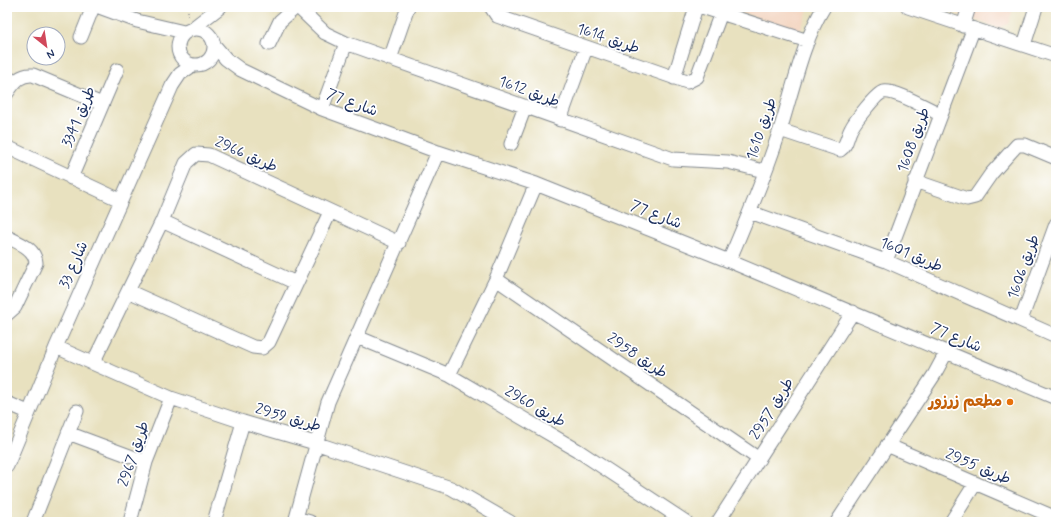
<svg xmlns="http://www.w3.org/2000/svg" width="1063" height="529" font-family="Mynerve,'Playpen Sans Arabic',sans-serif">
	<style>
		.built { fill: #f3d4bf }
		.lines { fill: none; stroke-linecap: round; stroke-linejoin: round }
		.minor-casing { stroke: #82888e; stroke-width: 15 }
		.path { stroke: #82888e; stroke-width: 1.5; stroke-dasharray: 1 3; stroke-linecap: butt }
		.minor { stroke: #fff; stroke-width: 13 }
		.food-dot { fill: #e8710a; stroke: #fff; stroke-width: 1.5 }
		.labels { text-anchor: middle; dominant-baseline: central; stroke-width: 3.5; stroke-linejoin: round; paint-order: stroke }
		.street-label { font-size: 15px; fill: #1b2f5e; stroke: #fff }
		.food-label { font-size: 15px; font-weight: bold; fill: #c56008; stroke: #fff; text-anchor: end }
	</style>
	<rect width="100%" height="100%" fill="#fff"/>
	<filter id="ink" filterUnits="userSpaceOnUse"><feTurbulence type="fractalNoise" baseFrequency=".025" numOctaves="2"/><feDisplacementMap in="SourceGraphic" scale="8" xChannelSelector="R" yChannelSelector="G"/><feConvolveMatrix kernelMatrix="1 2 1 2 8 2 1 2 1" color-interpolation-filters="sRGB"/></filter>
	<filter id="wash" filterUnits="userSpaceOnUse"><feTurbulence type="fractalNoise" baseFrequency=".012" numOctaves="4" result="noise"/><feDisplacementMap in="SourceGraphic" scale="16" xChannelSelector="R" yChannelSelector="G"/><feGaussianBlur stdDeviation="0.9" result="paint"/><feColorMatrix in="noise" values="0 0 0 0 0 0 0 0 0 0 0 0 0 0 0 0 0 1.4 0 .05"/><feComposite in="paint" operator="in"/></filter>
	<g filter="url(#wash)">
		<rect width="100%" height="100%" fill="#e8e1bf"/>
		<path class="built" d="M723,7h86l-9,24z
			M938,7h76l-6,17 -10,4z"/>
	</g>
	<g filter="url(#ink)">
		<g class="lines">
			<g class="minor-casing">
				<path id="minor" d="M99,7l38,14 47,11
					M298,7l27,26 21,10 327,116 55,3 36,9
					M491,7l6,9 190,66 10,-5 24,-64
					M702,7l106,34
					M908,7l148,49
					M963,26l6,-19
					M193,28l27,-21
					M178 47a18 18 0 1 1 36 0a18 18 0 1 1-36 0Z
					M81,37l12,-30
					M269,44l11,-23 16,-14
					M214,45l12,14 15,11 81,39 116,43 98,32 193,77 327,137
					M1024,45l12,-38
					M390,59l18,-52
					M674,78l22,-71
					M7,93c7,-10 12,-19 26,-18l69,29
					M322,109l24,-66
					M560,120l26,-72
					M780,130l60,20c7,-4 7,-14 11,-21 4,-8 25,-35 32,-37 12,-3 45,17 57,22
					M511,144l14,-37
					M7,147l113,53
					M71,178l46,-108
					M915,181l52,18 8,-2 16,-23 26,-29h8l31,13
					M750,212l136,49 170,75
					M162,221l134,62
					M7,237c12,6 28,11 29,26l-21,44 -8,7
					M729,261c19,-44 37,-88 52,-134 11,-35 23,-89 43,-120
					M886,261l87,-231
					M496,279l263,180
					M128,291l125,56 9,1 7,-6 61,-130
					M1021,320l35,-96
					M357,337l92,38 128,75 109,72
					M56,347l115,51 72,24 72,21 136,45 59,34
					M93,363l69,-142 24,-58 10,-9 13,1 190,88
					M449,375l47,-96 40,-95
					M7,403l21,9
					M68,433l78,29
					M887,445l169,73
					M7,466l49,-119 116,-261 8,-12 13,-9
					M296,518l14,4
					M33,522l44,-111
					M130,522l16,-60 25,-64
					M214,522l29,-100
					M295,522l33,-120 110,-250
					M718,522l135,-210
					M837,522l97,-147 13,-24
					M951,522l24,-38"/>
			</g>
			<path class="path" d="M188,7v10"/>
			<use href="#minor" class="minor"/>
		</g>
	</g>
	<circle class="food-dot" cx="1010" cy="402" r="4"/>
	<g class="labels">
		<g class="street-label">
			<text transform="translate(608 39) rotate(19)">طريق 1614</text>
			<text transform="translate(529 92) rotate(20)">طريق 1612</text>
			<text transform="translate(352 103) rotate(21)">شارع 77</text>
			<text transform="translate(79 117) rotate(-67)">طريق 3341</text>
			<text transform="translate(762 129) rotate(-71)">طريق 1610</text>
			<text transform="translate(914 140) rotate(-70)">طريق 1608</text>
			<text transform="translate(246 155) rotate(24)">طريق 2966</text>
			<text transform="translate(656 215) rotate(22)">شارع 77</text>
			<text transform="translate(911 255) rotate(23)">طريق 1601</text>
			<text transform="translate(74 265) rotate(-66)">شارع 33</text>
			<text transform="translate(1024 267) rotate(-70)">طريق 1606</text>
			<text transform="translate(956 338) rotate(23)">شارع 77</text>
			<text transform="translate(637 356) rotate(34)">طريق 2958</text>
			<text transform="translate(535 407) rotate(30)">طريق 2960</text>
			<text transform="translate(772 409) rotate(-58)">طريق 2957</text>
			<text transform="translate(288 418) rotate(16)">طريق 2959</text>
			<text transform="translate(134 454) rotate(-71)">طريق 2967</text>
			<text transform="translate(978 467) rotate(23)">طريق 2955</text>
		</g>
		<g class="food-label">
			<text x="1002" y="402">مطعم زرزور</text>
		</g>
	</g>
	<rect width="1063" height="529" fill="none" stroke="#fff" stroke-width="24"/>
	<g transform="translate(46 46) rotate(150)"><circle r="19" fill="#ffffff" stroke="#a4acbf"/>
	<path d="M0-3L7 15L0 10L-7 15Z" fill="#d1495b"/>
	<text y="-6" font-size="11" font-weight="bold" text-anchor="middle" fill="#1b2f5e">N</text>
	</g>
</svg>
